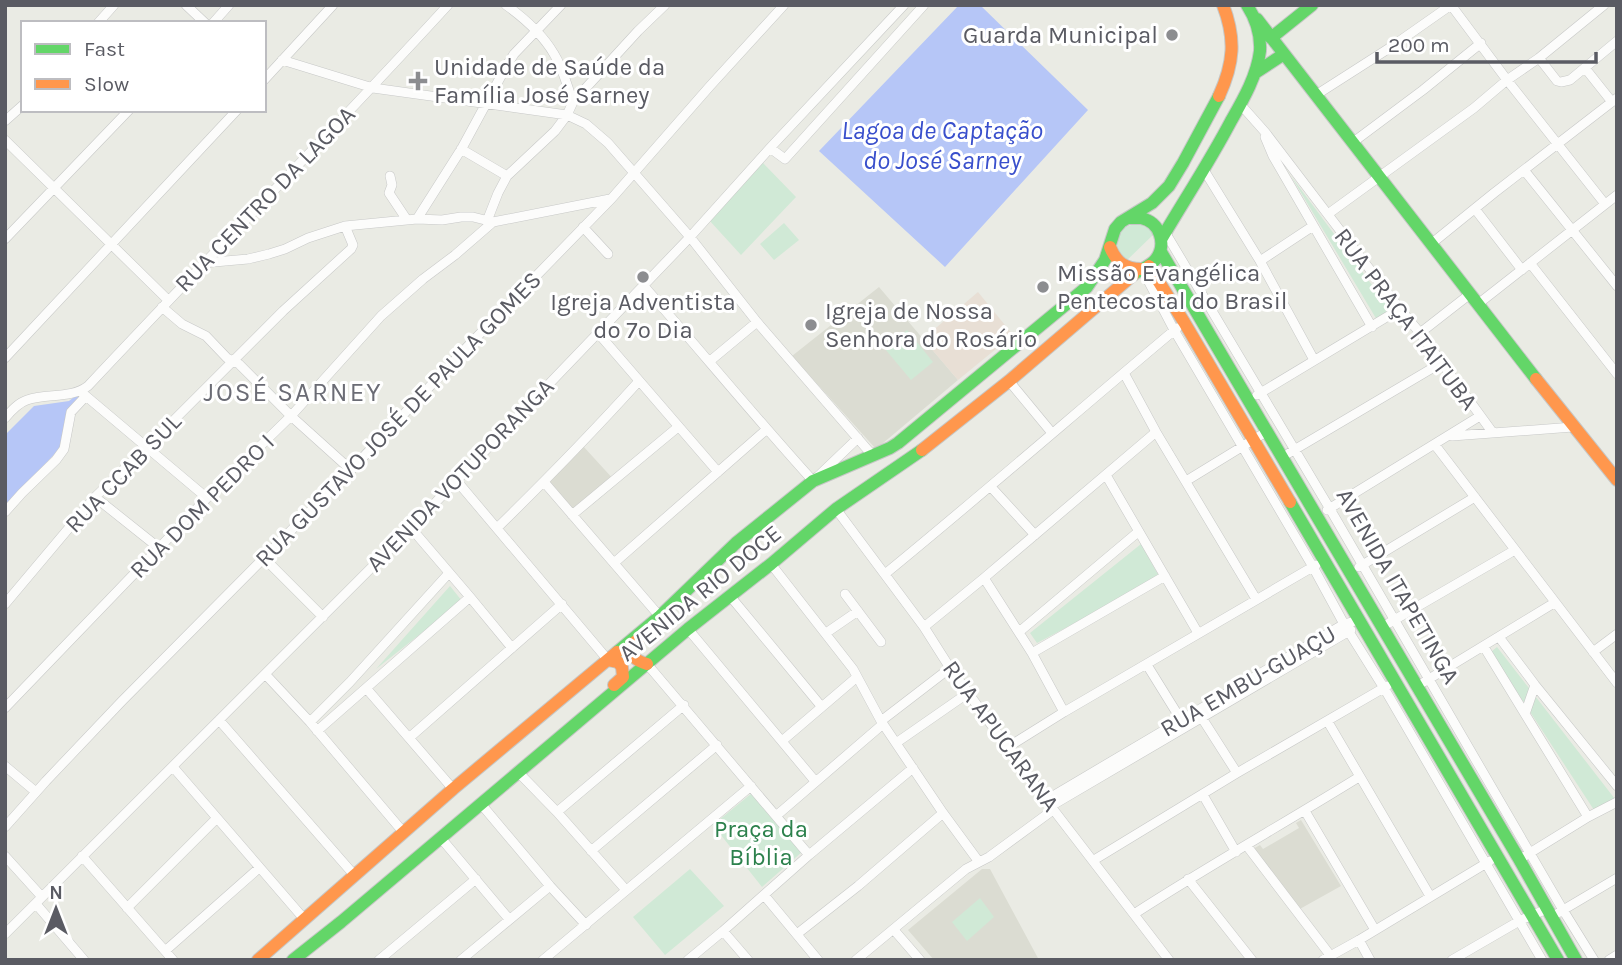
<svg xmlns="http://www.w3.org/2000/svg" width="1622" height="965" font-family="Karla,sans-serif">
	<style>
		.education { fill: #dbdcd2 }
		.medical { fill: #e8dfd5 }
		.green { fill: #d0e9d6 }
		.water { fill: #b6c6f7 }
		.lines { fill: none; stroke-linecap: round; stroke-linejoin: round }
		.street-casing { stroke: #c7c8c7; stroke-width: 10 }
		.fast-casing { stroke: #c6c7c6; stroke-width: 14 }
		.slow-casing { stroke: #c6c7c6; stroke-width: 14 }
		.street { stroke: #fcfcfb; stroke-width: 9 }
		.fast { stroke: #63d668; stroke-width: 12 }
		.slow { stroke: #ff974d; stroke-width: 12 }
		.poi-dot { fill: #8c8d90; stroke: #fff; stroke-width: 2.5 }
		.labels { text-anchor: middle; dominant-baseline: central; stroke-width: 6; stroke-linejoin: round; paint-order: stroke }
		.poi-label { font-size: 24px; fill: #5a5b63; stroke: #fff; text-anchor: start }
		.street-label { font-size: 24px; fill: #5a5b63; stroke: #fff }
		.park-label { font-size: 24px; fill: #2c814c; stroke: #fff }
		.water-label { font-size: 26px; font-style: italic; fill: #394fcc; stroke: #fff }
		.neighbourhood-label { font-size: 26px; letter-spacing: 2px; fill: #6b6c75; stroke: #fff }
	</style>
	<rect width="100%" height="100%" fill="#eaebe4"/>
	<path class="education" d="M879,287l79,93 -82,69 -84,-93z
		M583,446l32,35 -40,35 -28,-31z
		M1301,820l40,66 -43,24 -45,-61 7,-4 3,4 36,-21 -3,-5z
		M982,869h8l49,91h-105l-26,-30z"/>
	<path class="medical" d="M978,292l35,43 -55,45 -35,-41z"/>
	<path class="green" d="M763,163l33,34 -55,58 -32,-35z
		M1291,176l101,136 -15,8z
		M784,223l15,17 -25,20 -14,-16z
		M1131,225h11l13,8 -32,31 -9,-14 8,-21z
		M907,330l26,32 -22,18 -26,-31z
		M1141,544l19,34 -123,65 -7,-10z
		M450,586l12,15 -86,68z
		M1497,647l118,152 -21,11 -103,-158z
		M752,793l51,58 -41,36 -49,-62z
		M690,869l34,37 -59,49 -32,-38z
		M980,898l14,19 -27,24 -15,-19z"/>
	<path class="water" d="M959,5h21l108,105 -143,157 -126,-116z
		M79,393l4,5 -14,13 -7,35 -57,61v-72l29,-29 35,-5z"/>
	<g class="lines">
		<g class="street-casing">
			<path id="street" d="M186,5l19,18
				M506,5c18,13 37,30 48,49 9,14 13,32 19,48
				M1451,5l56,75 98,124
				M98,23l16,-18
				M213,23l16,-18
				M1539,58l18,23 4,1 9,-2 47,-39
				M282,60l91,28 194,27 19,9 22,19 82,94 67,85 116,134
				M1585,68l27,34
				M264,80l69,-75
				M1316,95l75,-48 60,-42
				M1241,105l24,27 135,177 20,24 73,100
				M5,121l18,-16
				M1265,137l8,19 99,171
				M5,140l163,160
				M1352,143l71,-53 58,-47
				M770,148l15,11 139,-154
				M461,149l46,27
				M1204,170l56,91 54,99
				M1524,170l93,116
				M390,176l2,9 -3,8 18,27
				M1475,209l47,61
				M1328,214l146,-106 33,-28 32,-22 65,-53
				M417,219l45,-71 45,-83 7,-11 47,-49
				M487,221l11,-28 9,-17 48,-45 12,-16 6,-13 65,-71 27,-26
				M583,227l25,27
				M1165,232l165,277 233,401 31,50
				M5,239l124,-129
				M1431,244l63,-51 123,-95
				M1260,261l53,-35
				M203,263l45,-4 21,-5 16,-5 23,-11 37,-12 72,-7 25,1 19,-3h12l20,5 117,-23
				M1530,263l87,111
				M1142,269l32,61 139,237 31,57 40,64 158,272
				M643,285c57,65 112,132 170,196l45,-43
				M1478,304l139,-109
				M162,307l20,17 24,12 21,22 12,6 52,52 60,54
				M598,333l120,139
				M1420,333l50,-39
				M5,358l232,-248
				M710,361l47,-39
				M1124,373l32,59 100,167
				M1009,381l43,52
				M80,391l127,107
				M1257,395l143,-86
				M5,418c6,-7 13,-15 22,-18 20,-7 44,-1 61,-14 120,-128 242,-252 360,-381
				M1452,436l121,-9
				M1435,445l182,238
				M1289,453l152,-90
				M1106,475l92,158
				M456,480l152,180
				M1186,481l80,-49
				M544,482l118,137
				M991,487l44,48
				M95,497l64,51
				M836,509l88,118 26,41 96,132 123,160
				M1327,510l153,-94
				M5,512l17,-19 34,-33 8,-11 7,-37 15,-16
				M572,515l106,-88
				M411,528l59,69 42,51
				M497,528c49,-48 96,-96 142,-147
				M264,558l59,59
				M614,563l153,-134
				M771,564l82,105 28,52 62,92 36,49
				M1359,567l116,-70
				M885,574c99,-81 194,-164 292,-246
				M984,578l48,75 32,59
				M845,594l36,48
				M730,596l91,110
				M5,604l90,-107 52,-50 136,-136 68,-62 2,-4 -8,-19
				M1389,623l126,-73
				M924,627l60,-49 172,-146
				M688,629l127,152
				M1019,632l119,-100
				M826,633l32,-22
				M1499,637l36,48 82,101
				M1484,647l104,170
				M1593,652l24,-18
				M1032,653l133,-77
				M647,664l162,191
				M1147,665l36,58
				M266,675l44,47 94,111
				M1424,682l130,-79
				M366,688l87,101
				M5,708l202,-210 84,-82 90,-100 42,-37 32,-24 38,-33
				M1525,714l10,-29
				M1200,715l37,58
				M219,720l136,156
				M881,721l69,-53
				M310,722l40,-40 99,-109
				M1328,722l102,174
				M317,731l153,-134
				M409,738l153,-134
				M782,741l75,-64
				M896,743l72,-50
				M1008,747l56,-35 252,-147
				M5,766l31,26
				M173,767l132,153
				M518,772l39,40 69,78
				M1203,795l33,57
				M1046,800l298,-176 15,-4
				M481,804l69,82 36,39
				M1051,806l300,-176
				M1305,811l70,119
				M557,812l127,-107
				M776,816l107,-92
				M5,827l41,-46 76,-80 229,-231 117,-124 144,-148 98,-112 74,-81
				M440,837l69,82
				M1247,846l83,109
				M591,851l126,-106
				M5,856l37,41
				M82,856l91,104
				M1525,856l63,-39 29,-15
				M1094,860l143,-87 150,-87
				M1188,879l64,81
				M764,895l54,65
				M36,904l48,56
				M127,908l90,-90
				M1558,913l59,-35
				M1134,914c74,-48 151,-91 225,-137
				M894,930l26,30
				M723,931l25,29
				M5,934l406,-406 279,-291 80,-89 134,-143
				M797,934l61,-48 85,-73
				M1359,940l11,20
				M165,951l94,-83
				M379,960l97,-81
				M461,960l89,-74
				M543,960l208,-174
				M688,960l35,-29 86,-76 104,-87
				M856,960l110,-91 23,-12 64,-47
				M1323,960l36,-20 131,-79
				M1452,960l69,-40 26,-11
				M1609,960l8,-5"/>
		</g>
		<g class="fast-casing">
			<path id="fast" d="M1257,19l279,360
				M1271,38l41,-33
				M1255,73l29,-19
				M1130,218c4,0 8,0 11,0 19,4 26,26 15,41 -5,7 -15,10 -23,16
				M1162,238c23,-39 48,-77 69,-117 12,-21 26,-45 29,-70 1,-17 -4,-32 -13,-46
				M1161,252l358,607 57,101
				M1290,502l268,458
				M617,652l43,-36 76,-73 77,-62 77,-33 8,-5 189,-156 18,-27 10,-31 6,-7 31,-19 17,-17 14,-23 36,-67
				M293,960l48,-38 347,-293 83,-65 65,-55 86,-59"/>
		</g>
		<g class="slow-casing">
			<path id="slow" d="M1219,96c15,-33 17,-57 4,-91
				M1110,247c6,15 15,22 31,22
				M1149,266l35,56 106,180
				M1536,379l81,101
				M922,450l87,-69 124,-106
				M640,638l-9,7c-1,12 6,16 16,19
				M608,660l10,2 4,5 1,10 -9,8
				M258,960l195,-171 164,-137"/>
		</g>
		<use href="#street" class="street"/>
		<use href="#fast" class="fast"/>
		<use href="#slow" class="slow"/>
	</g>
	<g class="poi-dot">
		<circle cx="1172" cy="35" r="7"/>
		<path d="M414.5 70.5h7v7h7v7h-7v7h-7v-7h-7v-7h7z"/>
		<circle cx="643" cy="277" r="7"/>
		<circle cx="1043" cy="287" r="7"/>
		<circle cx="811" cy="325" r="7"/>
	</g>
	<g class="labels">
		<g class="poi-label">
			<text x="1158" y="35" text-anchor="end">Guarda Municipal</text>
			<text x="434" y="67">Unidade de Saúde da<tspan x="434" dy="28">Família José Sarney</tspan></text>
			<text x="1057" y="273">Missão Evangélica<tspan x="1057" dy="28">Pentecostal do Brasil</tspan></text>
			<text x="643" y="302" text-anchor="middle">Igreja Adventista<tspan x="643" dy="28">do 7º Dia</tspan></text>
			<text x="825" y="311">Igreja de Nossa<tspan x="825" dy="28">Senhora do Rosário</tspan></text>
		</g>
		<g class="street-label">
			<text transform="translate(265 199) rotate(-46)">RUA CENTRO DA LAGOA</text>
			<text transform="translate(1406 319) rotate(53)">RUA PRAÇA ITAITUBA</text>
			<text transform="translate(398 419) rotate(-46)">RUA GUSTAVO JOSÉ DE PAULA GOMES</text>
			<text transform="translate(123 473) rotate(-46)">RUA CCAB SUL</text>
			<text transform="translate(460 475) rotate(-46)">AVENIDA VOTUPORANGA</text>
			<text transform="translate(202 506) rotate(-45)">RUA DOM PEDRO I</text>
			<text transform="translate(1398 586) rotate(60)">AVENIDA ITAPETINGA</text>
			<text transform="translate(700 593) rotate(-39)">AVENIDA RIO DOCE</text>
			<text transform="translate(1248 681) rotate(-30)">RUA EMBU-GUAÇU</text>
			<text transform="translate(1001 736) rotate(54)">RUA APUCARANA</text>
		</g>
		<g class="park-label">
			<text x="761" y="829">Praça da<tspan x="761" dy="28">Bíblia</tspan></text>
		</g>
		<g class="water-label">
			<text x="942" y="130">Lagoa de Captação<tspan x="942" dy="30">do José Sarney</tspan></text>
		</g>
		<g class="neighbourhood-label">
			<text x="293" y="392">JOSÉ SARNEY</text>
		</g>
	</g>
	<rect width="1622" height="965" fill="none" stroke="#5a5b63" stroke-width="14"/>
	<rect x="21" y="21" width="245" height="91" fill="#ffffff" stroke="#bdbdc1" stroke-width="2"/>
	<rect x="35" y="44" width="35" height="10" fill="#63d668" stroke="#bdbdc1" stroke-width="2"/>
	<text x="84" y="56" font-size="21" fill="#5a5b63">Fast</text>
	<rect x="35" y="79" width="35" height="10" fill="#ff974d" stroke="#bdbdc1" stroke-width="2"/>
	<text x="84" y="91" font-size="21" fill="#5a5b63">Slow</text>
	<g transform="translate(56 909)" stroke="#ffffff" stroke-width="5" paint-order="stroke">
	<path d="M0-5L12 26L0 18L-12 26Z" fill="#5a5b63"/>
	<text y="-10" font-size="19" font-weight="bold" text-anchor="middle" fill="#5a5b63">N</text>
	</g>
	<path d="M1377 52v10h219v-10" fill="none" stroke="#5a5b63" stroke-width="3.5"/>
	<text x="1388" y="52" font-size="21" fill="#5a5b63" stroke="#ffffff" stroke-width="5" paint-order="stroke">200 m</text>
</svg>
